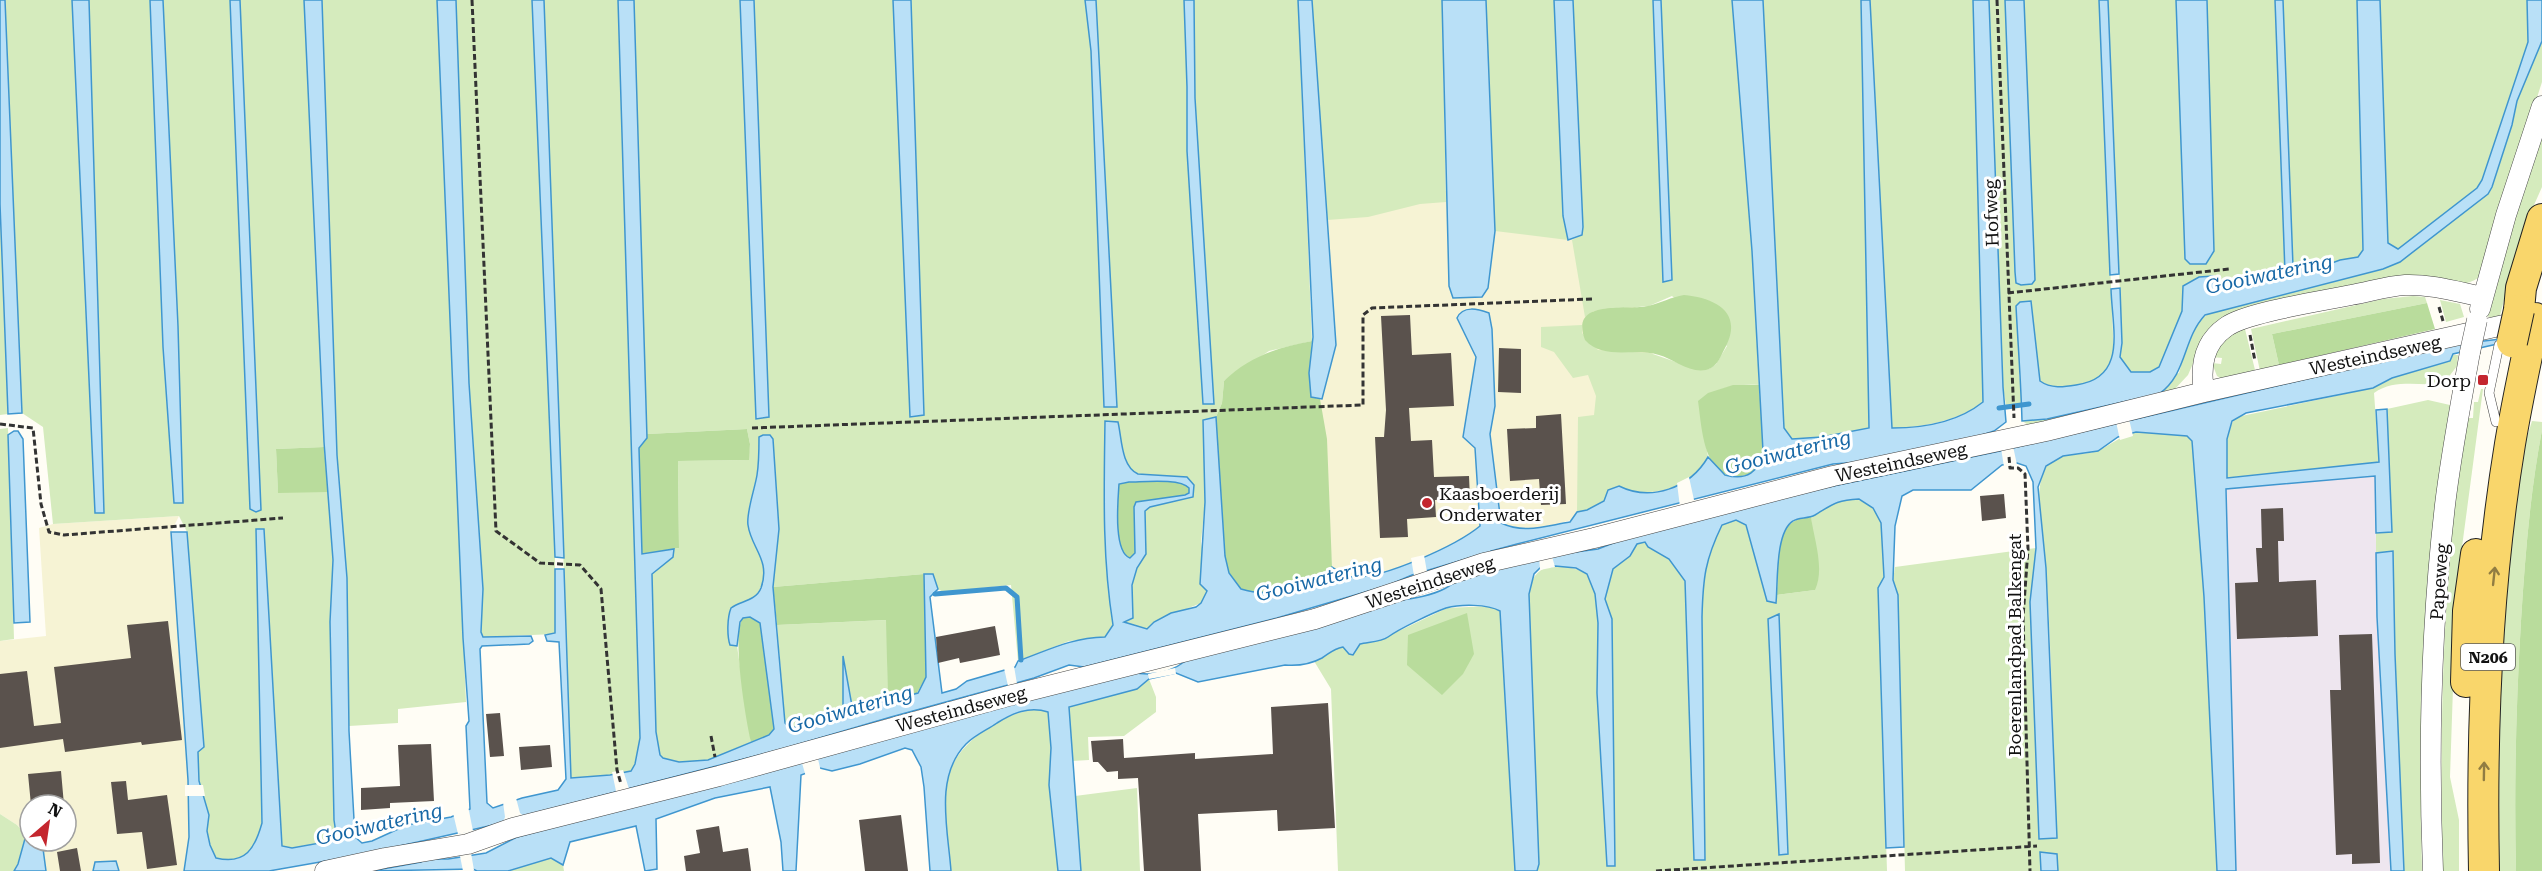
<svg xmlns="http://www.w3.org/2000/svg" width="2542" height="871" font-family="'Roboto Serif',serif">
	<style>
		.industrial { fill: #eee6ef }
		.farmland { fill: #f6f3d4 }
		.green { fill: #d5ebbd }
		.forest { fill: #b9dc9c }
		.water { fill: #b9e0f7; stroke: #3f96cf; stroke-width: 1.5; fill-rule: evenodd }
		.pier { fill: #fffdf5 }
		.lines { fill: none; stroke-linecap: round; stroke-linejoin: round }
		.stream { stroke: #3f96cf; stroke-width: 5 }
		.building { fill: #5a524d }
		.lane-casing { stroke: #444; stroke-width: 10 }
		.street-casing { stroke: #444; stroke-width: 21 }
		.primary-casing { stroke: #222; stroke-width: 32 }
		.path { stroke: #333; stroke-width: 3; stroke-dasharray: 6 3; stroke-linecap: butt }
		.lane { stroke: #fff; stroke-width: 9 }
		.street { stroke: #fff; stroke-width: 20 }
		.primary { stroke: #f9d66b; stroke-width: 30 }
		.street-bridge-casing { stroke: #444; stroke-width: 21; stroke-linecap: butt }
		.primary-bridge-casing { stroke: #222; stroke-width: 32; stroke-linecap: butt }
		.street-bridge { stroke: #fff; stroke-width: 20 }
		.primary-bridge { stroke: #f9d66b; stroke-width: 30 }
		.oneway { stroke: #917d42 }
		.poi-dot { fill: #c4262e; stroke: #fff; stroke-width: 2 }
		.labels { text-anchor: middle; dominant-baseline: central; stroke-width: 6; stroke-linejoin: round; paint-order: stroke }
		.shield { fill: #fff; stroke: #585858; stroke-width: 1.5 }
		.shield-label { font-size: 16px; font-weight: bold; fill: #111 }
		.street-label { font-size: 18px; fill: #111; stroke: #fff }
		.poi-label { font-size: 18px; fill: #111; stroke: #fff; text-anchor: end }
		.water-label { font-size: 20px; font-style: italic; fill: #1768a6; stroke: #fff }
	</style>
	<rect width="100%" height="100%" fill="#fffdf5"/>
	<path class="industrial" d="M2375,476l2,141 14,254h-155l-10,-383z"/>
	<path class="farmland" d="M1472,188l130,31 100,265 -363,100 -7,-17 -14,-182v-164l29,-19z
		M179,516l-8,16 17,248 1,57 -5,34h-65l-3,-10 -23,6v4h-47l-4,-30h24v-36h-36v30h-4l-9,-10 -17,-11v-173l46,-5 -7,-108 14,-4z"/>
	<path class="green" d="M5,0h67l23,512 9,1 -15,-513h61l13,347 11,156 4,-177 -15,-326h67l20,509 6,3 5,-2 -21,-510h64l20,447 -48,2 2,43h50l5,68 -3,62 4,198 3,20 -46,8 -9,-2 -18,-317h-8l6,294c-7,25 -15,42 -46,35l-6,-13 -3,-14 2,-16 -10,-34 -12,-249 -8,-16 -126,8 -10,-97 -21,-14z
		M322,0h115l29,702 -68,7v14l-49,3 -2,-148 -10,-123z
		M456,0h76l23,557v77l-72,3 -2,-5 2,-43 -14,-206z
		M544,0h74l22,738 -5,26 -4,7 -21,4 -39,3z
		M634,0h106l16,418 13,-1 -15,-417h139l18,417 13,-2 -13,-415h387l14,341 -43,10 -45,30 -2,22 -6,14 -13,3 2,82 -4,40 7,48 -7,13 -47,19 -7,7 -24,-7 10,-4c-1,-16 -3,-33 3,-48 4,-9 10,-15 10,-26 1,-11 -3,-22 -1,-33l42,-34 -49,-3c-17,-8 -17,-35 -20,-52h-13c-1,68 -3,135 8,203l-8,13 -36,3 -51,20 -7,-76 -68,7 -5,-3 -5,-15h-9l-151,13 6,-58 -6,-90 -3,-4 -11,2c0,13 0,25 -2,37 -2,13 -11,38 -9,50 4,21 24,43 12,65 -12,23 -31,2 -31,38 -1,7 -1,12 1,18l7,1 14,96 -43,18 -29,2 -16,-3 -3,-4 -4,-23 -4,-158 21,-17 1,-8 5,-1 -1,-87 70,-1 2,-16 -3,-15 -100,5z
		M1312,0h130l4,202 -26,2 -52,13 -41,3z
		M1486,0h68l9,216 5,24 -73,-9z
		M1573,0h80l11,282 8,-2 -11,-280h71l20,251 7,134c-26,-1 -38,2 -60,16l9,56c-22,38 -60,38 -100,33l-4,11 -17,9 -10,2 1,-95 16,-2 2,-19 -8,-21 -15,3 -19,-26 -13,-5v-20l41,-2v8l16,17 52,3 49,17 10,-1 7,-5 11,-18 -55,-50 -23,10 -55,5 -9,6 -13,-77 10,-5 1,-8z
		M1763,0h98l8,428 -47,9 -30,2 -8,-11z
		M1870,0h103l10,402c-26,20 -59,24 -91,27z
		M1989,0h16l10,272 20,8 -11,-280h75l15,358c-3,6 -6,12 -10,17 -13,13 -50,17 -64,6l-9,-79 -12,73 4,25 -1,4 -16,1 -3,-18z
		M2108,0h68l9,258 29,-8 -7,-250h68l10,273 -65,15 -37,-2 -1,25 -23,56 -9,5h-19l-11,-15 2,-14z
		M2283,0h74l6,250 -5,7 -18,3 -28,10 -19,-4z
		M2380,0h147l1,42 -46,138 -5,8 -79,61 -10,-5z
		M2542,41v41l-63,195c-16,13 -35,4 -52,0l-224,63 -15,35 -14,15 -134,36 -13,-2 -5,-3 26,-2 131,-46c7,-24 12,-52 36,-63l168,-41 17,-7 88,-68 24,-69 5,-24z
		M2542,136v51l-20,45 -23,87 -13,-3 18,-64z
		M0,204l8,210 -8,1z
		M2413,296l12,1 2,6 -155,31 7,31 -19,6 -9,-42 132,-30z
		M2440,300l20,4 4,13 -18,5z
		M2244,325l12,49 -34,5 -5,-3 -5,-13 9,1 1,-6 -10,-1 8,-15z
		M2453,355h5l-1,11 -13,17c-23,4 -49,-5 -70,10l5,69 -153,16c1,-19 -4,-48 11,-61l136,-29 19,-10 58,-17z
		M2481,389h2l-21,158 -7,81 -5,149 9,43v51h-16c-4,-152 0,-303 23,-453h7l1,-16h4z
		M2428,400l22,5c-17,155 -32,310 -28,466h-18l-9,-217 -2,-102 -17,1v-20l16,-1 -5,-123z
		M2532,421l10,1v8c-12,63 -17,127 -21,191 -5,83 -7,166 -5,250h-19l-3,-50 9,-204 20,-167z
		M8,428l6,211 -14,2v-212z
		M2136,432l51,4 5,5 12,156 13,274h-159l-1,-17 -17,-2 1,19h-136l-7,-276 -5,-15 2,-13 141,-19 -6,54 9,237 17,-1c-3,-90 -4,-180 -10,-270 -2,-29 -14,-73 -1,-99 10,-20 38,-11 54,-19 14,-6 22,-15 37,-18z
		M1850,499c16,0 26,10 31,24l3,54 -6,11 9,283h-350l2,-7 -10,-241c0,-21 -4,-52 21,-56 14,-2 26,1 37,7l8,20 3,29 -1,70 11,173 4,-247 -7,-20 8,-30 17,-13 7,-12 8,-2 3,5 21,12 16,23 9,278h11l-3,-243c1,-39 3,-57 20,-92l14,-5 10,5 21,76 10,-6 38,-5 -4,-73 15,-11z
		M1490,606l10,5 15,260h-177l-7,-182 -17,-28c11,-5 17,-12 29,-14l6,7 11,-10 41,-14 46,-22z
		M887,620l1,81 -37,5 -7,-45 -1,46 -28,17 -26,4 -4,-5 -8,-98z
		M1149,679l7,18v15l-32,24 -36,1 1,23 -17,1 -4,-54 69,-18z
		M1038,709l10,3 3,36 -2,37 9,86h-107c-4,-59 -22,-105 36,-142 22,-13 26,-16 51,-20z
		M1137,788l3,83h-59l-6,-75z
		M0,814l17,11 9,10 -8,29 -4,7h-14z
		M551,858l12,7 1,6h-56z"/>
	<path class="forest" d="M1684,295c32,3 61,18 40,55 -3,6 -6,14 -13,18 -17,9 -37,-9 -52,-13 -25,-8 -55,6 -74,-15 -16,-42 41,-29 63,-34 13,-3 23,-9 36,-11z
		M2427,303l8,26 -156,36 -7,-31z
		M1312,341l-3,32 2,24 9,2 7,40 5,128c-15,17 -71,35 -91,22 -11,-7 -14,-22 -16,-33l-9,-139 6,-14 2,-22c25,-24 54,-34 88,-40z
		M1733,385h26c1,22 8,60 1,79 -3,8 -11,11 -19,12 -38,5 -39,-49 -43,-75l10,-8z
		M747,429l3,15 -1,16 -71,1 1,87 -37,6 -3,-106 8,-10v-4z
		M2542,430v441h-26c-2,-84 0,-167 5,-250 4,-64 9,-128 21,-191z
		M324,447l4,45 -50,1 -2,-44z
		M1128,482c14,0 53,-4 61,6v5l-4,2 -49,7 -2,5 1,46 -5,5c-17,-6 -12,-58 -11,-74z
		M1811,517c3,22 14,52 4,73l-38,5c1,-19 -2,-62 16,-73 5,-4 12,-4 18,-5z
		M924,574l2,103 -9,16 -29,8 -2,-81 -109,5 -4,-38z
		M1467,613l7,41 -11,20 -21,21 -35,-30 1,-30z
		M750,617l10,6 14,106 -4,6 -19,7c-5,-21 -20,-109 -8,-124z"/>
	<path class="water" d="M0,0h5l17,413 -14,1 -8,-210z
		M72,0h17l15,513h-9z
		M150,0h13l15,326 5,177h-9l-11,-156z
		M230,0h10l21,510 -5,2 -6,-3z
		M304,0h18l15,455 10,123 2,153 6,106 7,6 10,-2 35,-16 44,-8 19,-8 -4,-83 3,-5 -6,-83 -26,-638h19l13,383 14,206 -2,43 2,5 48,-1 2,5 -4,3 -47,2 -2,3 7,154 6,5 29,-10 36,-8 8,-11 -7,-137 -12,-1 -2,-6 10,-2v-64h9l7,209 39,-3 21,-4 4,-7 5,-26 -22,-738h16l13,438 -8,10 3,106 32,-5 -1,8 -21,17 4,158 4,23 3,3 16,4 29,-2 61,-25 5,-6 -14,-106 -10,-6 -7,1 -3,4 -3,24 -7,-1c-3,-9 -3,-27 1,-37 9,-7 25,-7 30,-20 10,-28 -10,-40 -13,-63 -2,-12 7,-37 9,-50 2,-12 2,-25 2,-38l4,-2h7l3,4 6,90 -6,58 12,136 4,5 26,-4 28,-17v-51l9,50 36,-5 30,-8 8,-16 -2,-103h9l5,15 -8,8 12,96 14,-4 11,-8 48,-14 3,-6c31,-11 52,-23 87,-24l8,-12c-11,-68 -9,-135 -8,-204l13,1c4,17 3,44 20,52l49,3 7,8 -1,12 -43,10 -5,4 1,43 -9,14 -5,17 1,33 -9,4 23,7 7,-7 17,-9 25,-6 5,-4 6,-12 -7,-7 5,-82 -2,-82 13,-3 9,139 4,17 12,16c28,9 71,0 91,-22 6,4 14,10 21,10 30,2 104,-32 127,-51l-5,-78 -12,-11 13,-80 -19,-39c6,-13 21,-9 32,-5l3,16 3,77 -5,28 11,89c24,11 44,3 69,-1l7,-10 10,-2 17,-9 4,-11 11,-4c32,16 71,2 89,-29l17,18c22,6 34,-3 38,-24l-11,-200 -20,-251h31l21,428 8,11 30,-2 47,-9 -8,-428h9l22,428c31,0 66,-6 91,-26l-10,-402h16l14,387 3,35 -12,9 -18,6 -116,25 -27,2 -316,80 -26,7 5,17 65,-14 37,-5 36,-14 190,-47 176,-37 451,-106 91,-11 -89,20 -3,7 -58,17 -19,10 -127,25 -14,8 -5,18v39l152,-16 -3,-52 11,-1 5,123 -16,1 -1,-57 -149,13 10,382h-19l-13,-274 -12,-156 -5,-5 -51,-4 -18,5 -20,14 -35,5 -17,10 -8,21 8,81 11,270 -18,1 -9,-237 6,-54 -3,-66 -7,-16 -9,-3 -15,2 -31,25h-58l-11,6 -7,30 -2,54 5,15 6,252 -18,1 -8,-260 6,-11 -3,-54 -8,-15 -14,-9c-22,1 -26,5 -44,16 -7,4 -16,2 -22,6 -18,11 -15,62 -17,82l-9,-2 -21,-76 -10,-5 -14,5c-17,35 -19,53 -20,92l3,243h-11l-9,-279 -16,-22 -21,-12 -3,-5 -8,2 -7,12 -17,13 -8,30 7,20 3,247h-8l-10,-173 1,-70 -3,-29 -8,-20 -11,-6 -21,-2 -15,2 -6,6 -5,20 10,270 -2,7h-22l-15,-260c-13,-7 -39,-7 -54,-3 -14,5 -47,21 -58,29 -7,5 -20,5 -28,7l-7,11 -4,-1 -6,-7c-10,2 -13,6 -21,11 -11,6 -25,8 -37,7l-87,17 -22,-9 -27,6 -12,10 -68,18 12,164h-23l-9,-86 2,-37 -3,-36c-19,-6 -35,1 -51,11 -10,7 -22,12 -31,21 -32,33 -18,85 -15,127h-21l-6,-84 -3,-20 -9,-17 -7,-2 -45,16 -28,7 -12,-3 -19,7 -5,96h-13l-2,-29 -11,-55 -55,11 -59,21 1,50 -12,2 -9,-45 -66,16 -7,23 -12,-7 -43,13h-31l-4,-2 -101,2 49,-9 3,-3h24l38,-6 31,-16 615,-165c21,5 38,1 55,-12l207,-59c46,-6 59,-11 89,-47l-71,21 -23,10 -112,33 -193,49 -15,-2 -35,13 -143,39 -109,32 -259,67 -21,7 -142,32 -91,16h-85l5,-34 -1,-57 -17,-248h16l17,215 -6,5 1,29 10,34 -2,16 3,14 6,13c30,7 39,-10 46,-35l-6,-294h8l18,317 10,2 45,-8 -3,-20 -4,-198 3,-62 -9,-118zM1129,482c14,0 51,-4 60,6v5l-4,2 -49,7 -2,5 1,46 -5,5c-17,-6 -12,-58 -11,-74z
		M532,0h12l20,558 -9,-1z
		M740,0h14l15,417 -13,2z
		M893,0h18l13,415 -14,2z
		M1085,0h11l21,407h-13l-13,-356z
		M1184,0h10l1,98 19,306h-11l-16,-253v-64z
		M1298,0h14l24,345 -14,54 -11,-2 -2,-24 4,-36z
		M1442,0h44l9,231 -7,57 -6,9 -29,1 -4,-12z
		M1554,0h19l10,227 -1,8 -14,5 -5,-24z
		M1653,0h8l11,280 -9,2z
		M2005,0h19l11,280 -3,4 -11,1 -5,-2 -1,-11z
		M2099,0h9l11,274 -9,1z
		M2176,0h31l7,251 -8,13h-16l-5,-5z
		M2275,0h8l10,266 20,4 27,-10 18,-3 5,-7 -6,-250h23l8,243 10,6 79,-61 5,-8 46,-138 -1,-42h15v41l-25,60 -5,24 -20,62 -4,7 -88,68 -17,7 -178,46c-23,25 -17,58 -46,79l-112,25 -25,2c-1,-38 -4,-76 -6,-115l4,-4 11,-1 9,80c11,8 24,6 36,4 52,-7 36,-57 35,-96l9,-1 2,55 -2,14 11,15h19l9,-5 23,-56 1,-25 16,-9 14,-1 8,12 64,-15z
		M14,431h4l5,8 7,183 -16,1 -6,-188z
		M2393,551l2,103 9,217h-13l-14,-254 -1,-64z
		M1779,614l9,240 -9,1 -11,-236z
		M26,835h4v6h12l4,30h-32l4,-7z
		M2040,852l17,2 1,17h-17z
		M116,861l3,10h-26l2,-9z"/>
	<path class="pier" d="M2129,419l4,17 -13,4 -4,-18z
		M2013,446l4,19 -13,2 -3,-19z
		M1689,477l5,23 3,2 -17,5 -3,-24z
		M1551,553l4,14 -15,3 -1,-15z
		M1424,555l3,17 -13,4 -3,-18z
		M1014,666l3,18 -9,2 -4,-18z
		M1175,668l1,6 -27,5 -1,-5z
		M822,753l-4,6 3,13 -15,5 -4,-14z
		M623,770l6,19 3,2 -18,5 2,-5 -4,-19z
		M185,785h18l2,11h-20z
		M516,798l4,15 6,5 -24,7 3,-8 -2,-15z
		M468,806l5,25 -15,3 -5,-21z
		M471,853l3,17 -11,1 -3,-15z"/>
	<g class="lines">
		<path class="stream" d="M1999,408l30,-4
			M935,594l71,-6 11,9 4,63"/>
	</g>
	<path class="building" d="M1410,315l2,40 39,-2 3,53 -45,2 2,33 21,-1 2,37 35,-1 1,23 -35,1 1,17 -29,2 1,18 -28,1 -5,-101h9l2,-27 -5,-94z
		M1499,348l22,1v44l-23,-1z
		M1561,414l5,90 -25,1 -2,-26 -29,2 -3,-52 29,-1v-12z
		M2004,494l2,24 -24,3 -2,-25z
		M2283,508l1,33h-6l1,41 37,-2 2,56 -81,3 -2,-56 23,-1 -2,-34h6l-1,-39z
		M168,621l14,119 -40,5 -1,-3 -76,10 -2,-13 -63,9v-74l27,-3 7,55 27,-3 -7,-56 77,-9 -4,-33z
		M995,626l5,29 -40,8 -1,-5 -21,5 -2,-26z
		M2372,634l8,229 -28,1v-10l-16,1 -6,-165h11l-2,-55z
		M1328,703l7,125 -57,3 -1,-21 -79,4 3,57h-57l-6,-93 -20,1v-8l-11,1 -9,-10h-5l-2,-21 32,-2 1,19 71,-5v6l78,-5 -2,-47z
		M500,713l4,43 -14,1 -4,-43z
		M431,744l3,57 -44,2v5l-29,2v-22l39,-2 -2,-41z
		M550,745l2,22 -31,3 -2,-23z
		M61,771l3,34h-33l-3,-31z
		M126,781l2,19 39,-5 10,70 -30,4 -5,-37 -25,2 -6,-52z
		M901,815l7,56h-43l-6,-51z
		M719,826l4,26 25,-4 3,23h-65l-2,-15 16,-3 -4,-23z
		M77,848l4,23h-21l-3,-19z"/>
	<g class="lines">
		<g class="lane-casing">
			<path id="lane" d="M2496,422l-7,-29 10,-48"/>
		</g>
		<g class="street-casing">
			<path id="street" d="M2480,309l26,-94 36,-109
				M2204,392c-4,-25 -1,-49 22,-65 21,-15 97,-26 125,-32 18,-3 36,-9 54,-10 26,-1 53,7 78,12
				M325,871l60,-13 83,-14 45,-16 206,-52 293,-81 303,-76 169,-56 110,-25 239,-62 213,-45 158,-39 322,-72
				M2433,871c-5,-121 -2,-245 12,-366 6,-51 16,-102 25,-153"/>
		</g>
		<g class="primary-casing">
			<path id="primary" d="M2519,310l2,-22 21,-69
				M2466,682l2,-71 8,-57
				M2484,871c-3,-142 3,-287 26,-427 7,-42 16,-84 25,-126"/>
		</g>
		<path class="path" d="M472,0l24,531 44,32 40,2 21,24 16,181 4,14
			M1997,0l17,418
			M2008,293l221,-24
			M2439,307l4,14
			M2250,335l5,26
			M0,424l33,4 8,76 8,28 15,3 219,-17
			M752,428l611,-23v-90l9,-7 220,-9
			M2009,457l1,11h8l7,6 3,75 -5,68 7,254
			M711,736l4,21
			M1656,871l381,-25"/>
		<use href="#lane" class="lane"/>
		<use href="#street" class="street"/>
		<use href="#primary" class="primary"/>
		<g class="street-bridge-casing">
			<path id="street-bridge" d="M2470,352l7,-32"/>
		</g>
		<g class="primary-bridge-casing">
			<path id="primary-bridge" d="M2512,342l7,-32"/>
		</g>
		<use href="#street-bridge" class="street-bridge"/>
		<use href="#primary-bridge" class="primary-bridge"/>
	</g>
	<defs><path id="oneway-shaft" d="M-6 0H5M1.5-3L5.5 0L1.5 3" fill="none" stroke-width="1.6" stroke-linecap="round" stroke-linejoin="round" transform="scale(1.5)"/></defs>
	<g class="oneway">
		<use href="#oneway-shaft" transform="translate(2494 576) rotate(-84)"/>
		<use href="#oneway-shaft" transform="translate(2484 771) rotate(-89)"/>
	</g>
	<g class="poi-dot">
		<rect x="2477" y="374" width="12" height="12" rx="3"/>
		<circle cx="1427" cy="503" r="6"/>
	</g>
	<g class="labels">
		<rect class="shield" x="2461" y="644" width="54" height="26" rx="4.5"/>
		<g class="shield-label">
			<text x="2488" y="657">N206</text>
		</g>
		<g class="street-label">
			<text transform="translate(1991 213) rotate(-92)">Hofweg</text>
			<text transform="translate(2375 355) rotate(-12)">Westeindseweg</text>
			<text transform="translate(1901 462) rotate(-12)">Westeindseweg</text>
			<text transform="translate(1430 582) rotate(-18)">Westeindseweg</text>
			<text transform="translate(2439 582) rotate(-86)">Papeweg</text>
			<text transform="translate(2014 645) rotate(-90)">Boerenlandpad Balkengat</text>
			<text transform="translate(961 709) rotate(-15)">Westeindseweg</text>
		</g>
		<g class="poi-label">
			<text x="2471" y="380">Dorp</text>
			<text x="1439" y="493" text-anchor="start">Kaasboerderij<tspan x="1439" dy="21">Onderwater</tspan></text>
		</g>
		<g class="water-label">
			<text transform="translate(2269 274) rotate(-12)">Gooiwatering</text>
			<text transform="translate(1788 452) rotate(-14)">Gooiwatering</text>
			<text transform="translate(1319 579) rotate(-14)">Gooiwatering</text>
			<text transform="translate(850 709) rotate(-16)">Gooiwatering</text>
			<text transform="translate(379 824) rotate(-13)">Gooiwatering</text>
		</g>
	</g>
	<g transform="translate(48 823) rotate(29)"><circle r="28" fill="#ffffff" stroke="#a0a0a0" stroke-width="1.5"/>
	<path d="M0-4.5L10 22L0 15L-10 22Z" fill="#c4262e"/>
	<text y="-9" font-size="16" font-weight="bold" text-anchor="middle" fill="#111111">N</text>
	</g>
</svg>
